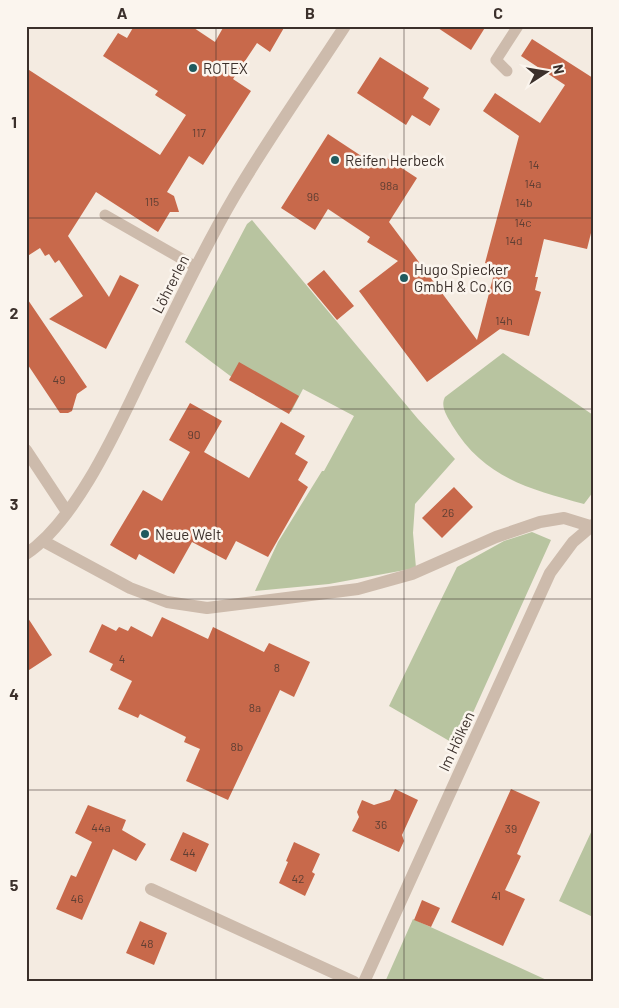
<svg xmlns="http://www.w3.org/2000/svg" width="619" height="1008" font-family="Barlow,sans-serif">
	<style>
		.green { fill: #b8c4a0 }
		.building { fill: #c8694b }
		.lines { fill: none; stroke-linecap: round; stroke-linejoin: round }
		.service { stroke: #cdbbac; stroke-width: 11 }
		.minor { stroke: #cdbbac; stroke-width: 12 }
		.grid { fill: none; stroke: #3b302b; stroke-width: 1; stroke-opacity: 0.55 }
		.poi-dot { fill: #1f5a5e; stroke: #fbf5ee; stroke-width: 2 }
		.labels { text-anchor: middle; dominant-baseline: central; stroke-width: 5; stroke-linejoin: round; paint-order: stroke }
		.number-label { font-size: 12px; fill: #5e3e33 }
		.poi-label { font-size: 15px; fill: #3b302b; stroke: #fbf5ee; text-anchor: start }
		.street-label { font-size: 15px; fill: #3b302b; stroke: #fbf5ee }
		.neatline { fill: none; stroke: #3b302b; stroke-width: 2 }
		.grid-label { font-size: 16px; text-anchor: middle; font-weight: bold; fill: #3b302b }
	</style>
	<rect width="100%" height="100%" fill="#f4ebe1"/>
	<path class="green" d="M252,220l166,199 37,40 -40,45 -2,29 3,35 -87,16 -74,7 23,-49 44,-71h2l30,-55 -51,-27 -12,23 -58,-34 -48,-36 62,-118z
		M503,353l90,62v77l-9,12c-55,-15 -100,-26 -132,-79 -5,-9 -12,-18 -7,-28z
		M532,532l19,8 -93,206 -69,-40 68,-139 47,-26z
		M593,828v89l-34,-16z
		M413,919l138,63h-166z"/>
	<path class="building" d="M134,26h57l24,16 9,-16h61l-15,26 -13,-9 -24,36 18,12 -48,74 -14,-9 -22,36 7,4 5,16h-9l-12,20 -62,-40 -28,44 41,61 11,-22 19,10 -33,64 -57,-30 34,-23 -24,-36 -4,3 -6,-9 -4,2 -5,-8 -14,9v-189l134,87 26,-40 -31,-20 3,-4 -55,-35 15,-23 9,5z
		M435,26h51l-15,24z
		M532,39l61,39v147l-6,24 -43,-10 -9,38h3l-3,13 6,2 -12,44 -29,-7 -73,53 -68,-91 39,-30 -31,-19 3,-5 -42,-28 -13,21 -34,-22 47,-74 50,33 7,-10 32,21 -28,44 88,118 19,-74 -11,-3 34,-127 -36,-25 12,-18 45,30 25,-38 -44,-29z
		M380,57l49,31 -6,10 17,11 -10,17 -18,-11 -6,10 -49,-32z
		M324,270l30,36 -17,14 -30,-36z
		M26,297l61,90 -10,7 -5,17 -4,2h-8l-34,-51z
		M239,362l60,34 -10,18 -60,-34z
		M190,403l32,18 -18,31 45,26 32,-56 24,14 -10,18 13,8 -10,18 10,7 -40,70 -32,-16 -10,19 -34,-18 -18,32 -35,-20 -3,6 -26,-15 33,-55 19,11 28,-49 -21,-12z
		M454,487l19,20 -31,31 -20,-20z
		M26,615l26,40 -26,17z
		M162,617l46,22 5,-12 51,25 5,-9 41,19 -16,35 -14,-7 -52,110 -42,-19 14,-32 -16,-7 2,-5 -46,-23 -2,4 -20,-9 14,-28 -22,-11 3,-6 -24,-12 13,-28 14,7 3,-4 9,4 3,-5 21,11z
		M395,789l23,11 -16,35 2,6 -5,11 -47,-21 7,-14 -2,-5 5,-12 12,5 16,-5z
		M511,789l29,13 -23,52 4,2 -16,34 20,9 -22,47 -52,-24z
		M88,805l38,15 -4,10 24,14 -10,17 -23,-12 -31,71 -26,-11 15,-34 5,2 16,-35 -17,-9z
		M183,832l26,12 -13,28 -26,-12z
		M294,842l26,12 -8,18 3,2 -10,22 -26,-13 9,-21 -2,-1z
		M422,900l18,8 -9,19 -17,-7z
		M140,921l27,12 -13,32 -28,-12z"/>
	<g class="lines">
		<path class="service" d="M507,71l-11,-11 22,-34
			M105,215l91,52"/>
		<path class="minor" d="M26,450l41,62
			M43,541l87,47 37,14 40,6 151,-19 54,-15 84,-37 44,-15 24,-4 26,8
			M26,554c50,-33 91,-125 117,-179 29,-59 57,-120 91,-178 34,-58 74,-114 111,-171
			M151,889l203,93
			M364,982l186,-409 23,-31 20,-17"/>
	</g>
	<path class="grid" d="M216,26v956M404,26v956M26,218h567M26,409h567M26,599h567M26,790h567"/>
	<g class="poi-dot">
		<circle cx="193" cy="68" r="5"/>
		<circle cx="335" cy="160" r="5"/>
		<circle cx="404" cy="278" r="5"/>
		<circle cx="145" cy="534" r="5"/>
	</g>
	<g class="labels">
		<g class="number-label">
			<text x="199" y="132">117</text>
			<text x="534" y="164">14</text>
			<text x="533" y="183">14a</text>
			<text x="389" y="185">98a</text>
			<text x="313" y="196">96</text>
			<text x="152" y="201">115</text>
			<text x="524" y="202">14b</text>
			<text x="523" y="222">14c</text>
			<text x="514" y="240">14d</text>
			<text x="504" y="320">14h</text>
			<text x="59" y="379">49</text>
			<text x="194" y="434">90</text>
			<text x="448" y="512">26</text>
			<text x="122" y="658">4</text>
			<text x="277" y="667">8</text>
			<text x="255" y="707">8a</text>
			<text x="237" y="746">8b</text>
			<text x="381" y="824">36</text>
			<text x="101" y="827">44a</text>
			<text x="511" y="828">39</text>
			<text x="189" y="852">44</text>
			<text x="298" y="878">42</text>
			<text x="496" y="895">41</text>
			<text x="77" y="898">46</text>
			<text x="147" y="943">48</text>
		</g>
		<g class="poi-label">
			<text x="203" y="68">ROTEX</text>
			<text x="345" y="160">Reifen Herbeck</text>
			<text x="414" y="269">Hugo Spiecker<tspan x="414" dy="17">GmbH &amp; Co. KG</tspan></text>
			<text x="155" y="534">Neue Welt</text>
		</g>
		<g class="street-label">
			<text transform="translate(170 284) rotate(-63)">Löhrerlen</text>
			<text transform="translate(456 741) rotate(-65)">Im Hölken</text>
		</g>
	</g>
	<rect width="619" height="1008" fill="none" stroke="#fbf5ee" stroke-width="55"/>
	<g transform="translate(546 72) rotate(78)" stroke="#fbf5ee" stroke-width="4" paint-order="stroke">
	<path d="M0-4L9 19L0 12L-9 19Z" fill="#3b302b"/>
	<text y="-8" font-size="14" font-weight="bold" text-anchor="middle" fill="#3b302b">N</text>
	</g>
	<rect x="28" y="28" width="564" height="952" class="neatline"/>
	<g class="grid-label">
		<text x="122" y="19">A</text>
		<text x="310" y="19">B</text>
		<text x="498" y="19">C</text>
		<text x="14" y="128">1</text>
		<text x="14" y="319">2</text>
		<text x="14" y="510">3</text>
		<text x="14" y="700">4</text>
		<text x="14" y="891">5</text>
	</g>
</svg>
